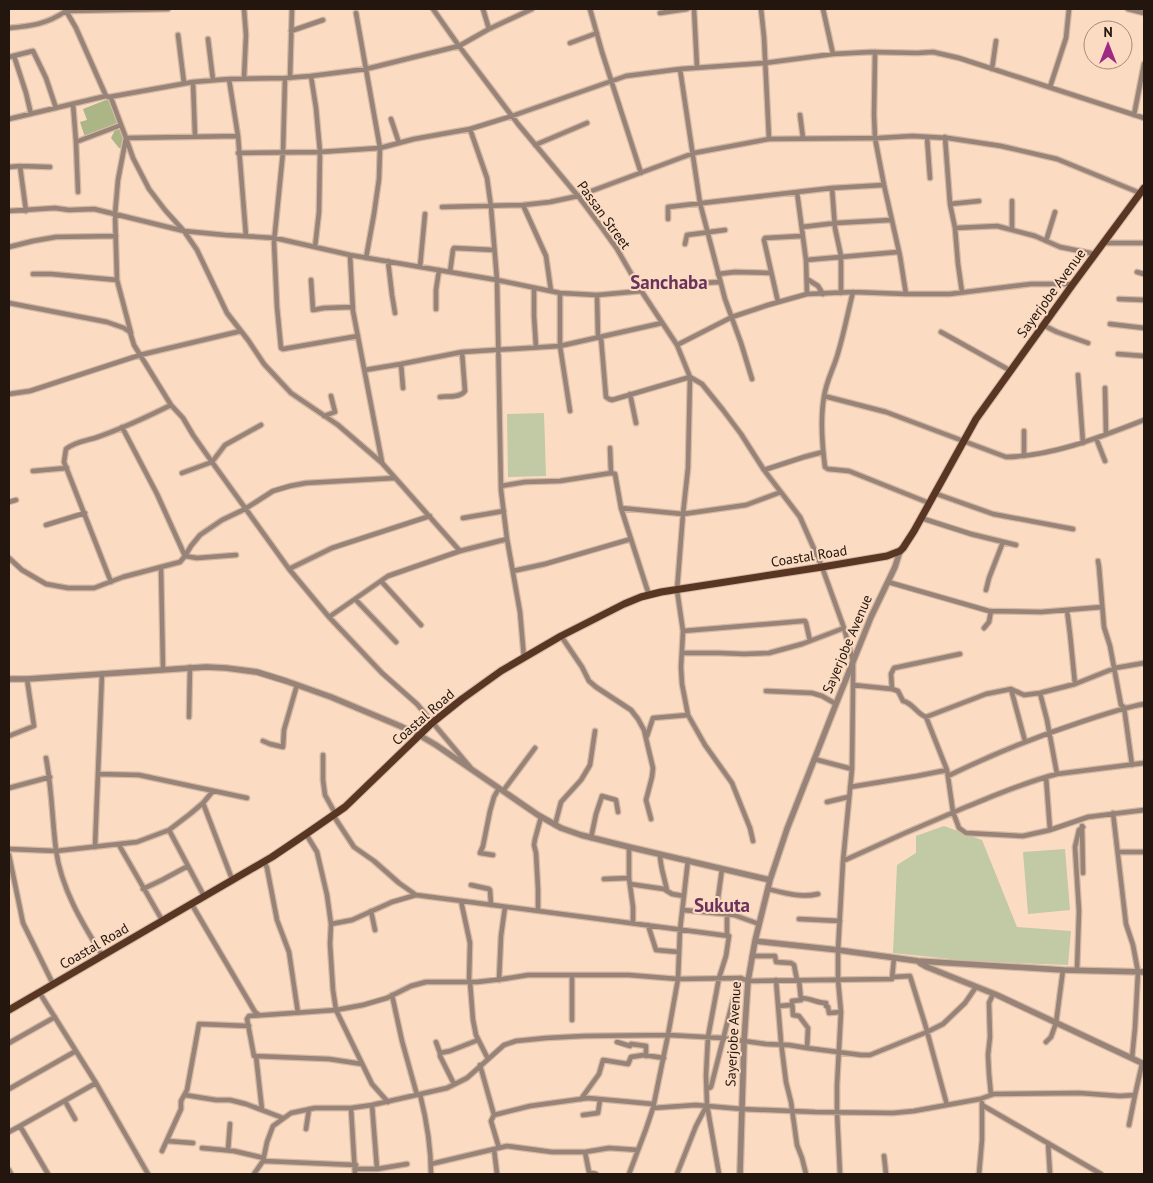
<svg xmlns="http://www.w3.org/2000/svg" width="1153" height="1183" font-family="'PT Sans',sans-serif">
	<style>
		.green { fill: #c1c9a5 }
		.forest { fill: #abb585 }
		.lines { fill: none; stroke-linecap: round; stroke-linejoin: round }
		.minor-casing { stroke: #d5b8a2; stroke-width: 7 }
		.tertiary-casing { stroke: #d5b8a2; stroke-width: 8 }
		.primary-casing { stroke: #d5b8a2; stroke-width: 9 }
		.minor { stroke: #988378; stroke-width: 4.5 }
		.tertiary { stroke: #988378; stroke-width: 5.5 }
		.primary { stroke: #583623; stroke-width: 7 }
		.labels { text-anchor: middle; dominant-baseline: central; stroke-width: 4; stroke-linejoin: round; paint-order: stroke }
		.street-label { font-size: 14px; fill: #22160e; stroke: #fcdbc3 }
		.district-label { font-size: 19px; font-weight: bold; fill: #6b325c; stroke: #fcdbc3 }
	</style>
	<rect width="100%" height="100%" fill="#fcdbc3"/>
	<path class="green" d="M544,413l2,63 -38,1 -1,-63z
		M944,826l38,14 35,87 54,4 -3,34 -98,-4 -77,-8 4,-88 19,-12v-17z
		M1065,849l5,61 -42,4 -5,-62z"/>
	<path class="forest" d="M111,98l15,40 -1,11 -6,-1 -8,-10 4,-8 -3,-3 -27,10 -5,-15 7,-2 -4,-11z"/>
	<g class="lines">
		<g class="minor-casing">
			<path id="minor" d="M65,9l11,19 30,68 5,2 15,40 -8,42 -3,34 2,66 14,53
				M433,9l26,37 59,78 60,72 24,32 15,21 23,40 37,56 13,32 12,7 21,26 18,24 23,36 36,47 22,50 22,61 9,33v24l-1,84 -9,92 -5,89v30l3,32 -4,73v27l3,62
				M590,9l12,43 39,121
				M694,9l3,58
				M761,9l3,28 5,102
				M823,9l10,45
				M1128,9l16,4
				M356,13l24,135 -1,31 -5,35 -8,44
				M660,13l27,-4
				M9,28c23,-2 38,-4 57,-17l102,-2
				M489,29l43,-20
				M291,31l32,-11
				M178,35l6,48
				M208,39l5,41
				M570,43l27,-10
				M875,52l-1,63 1,23 9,47 16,71 6,38
				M14,56l12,37 5,21
				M9,57l24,-6 13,27 10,30
				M680,69l20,134 25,96 16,44 11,36
				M992,69l4,-28
				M311,76l5,32 4,44 -1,60 -4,35
				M244,78l2,-43 -2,-26
				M285,78l-2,74 -9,90 3,65 4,41 2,1 75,-13
				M290,78l2,-69
				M229,79l9,57 8,100
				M193,82l2,54
				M1050,87l16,-49 3,-29
				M73,104l3,38
				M800,115l3,23
				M1134,115l10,-51
				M9,119l97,-23 3,1 84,-15 36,-3 56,-1 26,-2 55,-7 93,-23 30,-17 -6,-20
				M391,119l8,24
				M470,129l17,49 4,29 6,73 4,210 6,49 13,73 4,46
				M238,136l-112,2 7,20 16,31 16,21 19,21 13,19 30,63 21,27 16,24 27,29 47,32 44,38 78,88
				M927,137l3,41
				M945,137l5,67 5,24 3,36 4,28
				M535,145l52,-22
				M238,153l82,-1 60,-4 34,-9 56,-10 42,-13 114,-40 54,-7 85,-6 68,-9 38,-2 46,1 16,-1 26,6 185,60
				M20,166l6,45
				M9,167l11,-1 30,1
				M832,188l3,40 6,28v37
				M78,192l-2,-50 45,-17
				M797,192l9,68 1,34
				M950,204l29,-3
				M523,205l23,51 5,35
				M442,207l81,-2 27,-3 28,-6 116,-43 75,-14 110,-1 33,-2 36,2 53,8 56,13 83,34
				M9,211l46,-3 14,2 25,-1 90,22 41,4 50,3 75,17 147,25 63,13 37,2 45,-4
				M668,219v-12l164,-19 52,-3
				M802,227l34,-4 55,-3
				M955,228l42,-2 38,10 25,11 35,7
				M1012,230v-29
				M1046,241l9,-29
				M1104,243h40
				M685,244l2,-9 38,-5
				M9,247l24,-6 23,-4 60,-1
				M350,255l3,56 29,151
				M806,260l92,-8
				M388,261l4,34 3,18
				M420,267l5,-53
				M450,272l3,-22 1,-2 40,2
				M1137,272l7,2
				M33,274h18l66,6
				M718,274l17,-2 36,1
				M807,279l11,7 5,8
				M311,280l2,30 11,-2 29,-1
				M683,281l19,2 18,-1
				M534,288v28l2,31
				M853,292c-5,20 -9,41 -15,61 -4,15 -12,28 -14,44 -4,23 -2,47 1,70l3,2 21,2 80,32
				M560,293v53l10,65
				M597,295l1,43
				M1119,299l25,1
				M778,302l-14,-62 1,-2 37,-2
				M9,303l98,19 17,6 6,4 4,13 37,60 12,13 10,17 19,27 77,107 40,48 53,56 35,31 53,63
				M436,309v-19l3,-20
				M1110,324l34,4
				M1043,325l14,7 31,11
				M941,332l70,39
				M601,338l5,59 3,2 3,1 78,-23 -2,91 -5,46 -6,76 6,41 -2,36 1,17 6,31 17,30 27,38 18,45 3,13
				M677,345l55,-28 36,-12 39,-11 46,-2 53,2h44l81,-10h42
				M1118,354l26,2
				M401,364l2,24
				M365,370l36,-6 61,-12 98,-6 102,-23
				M1078,375l5,68
				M1105,388l1,46
				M9,394l21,-3 110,-36 101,-24
				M630,394l6,29
				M824,396l62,16 120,45c48,-1 94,-20 138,-37
				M440,397c8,-1 20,1 25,-6l-3,-39
				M324,416l11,-4 -4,-16
				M122,427l35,67 28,62 12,2 39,-3
				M1024,431v25
				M1096,438l9,23
				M610,448l1,25
				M764,470l40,-13 19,-5
				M33,471l34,-3
				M182,473l30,-11 13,-17 36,-20
				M501,486l24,-4 35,-1 51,-8 4,1 6,34 28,87
				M934,493l59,21 80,15
				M9,502l7,-2
				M621,508l62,6 63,-9 35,-13
				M463,518l41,-7
				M921,518l50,16 45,11
				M46,525l39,-12
				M9,558l13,12 24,14 22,4h26l29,-11 57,-15 5,-6 6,-10 9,-11 22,-15 23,-11 28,-18 17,-5 16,-3 89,-5
				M1098,561l1,6 5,60 6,19 11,59 3,2 8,58
				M161,568l2,101
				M289,569l43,-21 98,-32
				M513,571l32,-7 86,-25
				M381,581l40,44
				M111,582l-47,-120 2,-13c9,-7 19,-8 29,-11 26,-9 52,-21 76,-33
				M888,582l101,29 52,1 61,-5
				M986,590l3,-12 14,-36
				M355,599l41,43
				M1067,610l3,24 5,50
				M329,617l59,-41 72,-25 47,-12
				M984,628l5,-6 2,-11
				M683,631l120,-10h2l1,2 4,18 34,-13
				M561,636l21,31 7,14 7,6 35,23 7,9 6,11 9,38 -1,9 -6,23 5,19
				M682,653h37l25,1 25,-1 33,-9 8,-3
				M1144,663l-29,5 -40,16 -35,9 -16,2 -13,-6 -25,5 -60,23 21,53 6,42 6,16 7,5 57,3 27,-6 38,-13 56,-7
				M853,685l39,4 6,2 5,10c10,2 14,13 23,16
				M892,689l-1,-15 3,-6 66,-14
				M1011,689l14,52
				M766,691l46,2 10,3 14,8
				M1040,693l7,27 10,54
				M189,717l1,-50
				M9,736l25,-10 -7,-47
				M647,736l6,-18 35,-3
				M263,741l7,3 13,3 1,-17 13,-45
				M323,755v25l2,15 10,18
				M46,758c6,31 6,61 10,92 5,38 26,73 46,105
				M814,759l38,10
				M98,774l41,1 108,23
				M948,776c43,-21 87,-39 133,-54 21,-7 41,-14 63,-18
				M1046,777l4,53
				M850,787l67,-11 30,-6
				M9,788l41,-11
				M503,791l32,-43
				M827,802l21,-5
				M203,803l29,76
				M1113,813l13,111 7,21 5,27 -3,56 -3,30
				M333,815l21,32 20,14 25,22 17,12 313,41 -3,20 -7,22 -11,59 -2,38 1,30 12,69
				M555,825l6,-23 20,-22 9,-15 5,-34
				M1082,826l1,47
				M169,830l35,66
				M306,834l11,18 10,43 4,29 -1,20 3,46 3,20 27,-5 24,-7 24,-12 15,-4h51l26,-3 25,-4h101l49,4 63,-1 7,3 144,-2 2,-21
				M591,838l5,-24 6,-18 14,4 2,12
				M119,845l43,75
				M95,847l7,-173
				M629,847v31l4,29v16
				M9,849l47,2 81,-9 32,-12 21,-16 13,-11 10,-12
				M1118,852h26
				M660,854c0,13 5,25 7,37
				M9,855l14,68 30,61
				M493,855l-13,-2 3,-7 7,-35 4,-14 5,-9
				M264,861l3,7 10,52 12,32 9,61
				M843,861c41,-19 82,-37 123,-54 30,-12 59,-25 91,-33l87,-11
				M604,879l25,-1
				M630,884l34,5 8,5 12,2
				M471,885l18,4 1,1 1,15
				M143,889l19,-9 26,-14
				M768,889c16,4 33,9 50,5
				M461,901l9,42 -1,39
				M191,903l64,109 4,3
				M538,910v-21l-2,-36 -2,-8 1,-6 6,-22
				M683,910l51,5 25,9
				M371,911l4,19
				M716,913l6,-44
				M799,919l41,2
				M331,924l21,-4 40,-18 24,-7
				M648,925l8,25 23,2
				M727,936v-21
				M752,956h23l1,6 15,1 3,2 3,15
				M1077,970l2,-59 -4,-64 4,-17 4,-3
				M893,977l17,-1 15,48 22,81
				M499,980l2,-44 4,-29
				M776,980l5,62 5,40 5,20 6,43 5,13 4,16
				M799,980l2,20 -9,1 1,14 6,1 9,12 -1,20
				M470,982l3,38 3,15 12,24
				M39,992l57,91 52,91
				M392,995l10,46 15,54
				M801,998c9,0 16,5 25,5v3l2,1 1,6 12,-1
				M778,1006l14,-1
				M572,1020v-45
				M436,1042l4,11v3l14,28
				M617,1042l13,4 1,-2 15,2v10
				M1046,1042l5,-5 5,-14 7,-53
				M9,1043l46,-26
				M440,1053l10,-2 28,-11
				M256,1056l6,54
				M362,1064l-33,-5 -75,-3 -7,-37 2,-3 87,-6 36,74 16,18
				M480,1065l14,50
				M9,1089l67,-38
				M707,1089l4,-2 22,-87 8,-22
				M420,1094c7,28 11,52 11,80
				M185,1095l31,5h14l16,4 37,14
				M991,1095l-2,-21 -1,-19 2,-18 -1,-34 4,-9
				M581,1099l18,-25 4,-14 25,4 3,-7 13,-2 20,3
				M65,1101l10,18
				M372,1105l5,64
				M982,1105l119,69
				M351,1108l4,66
				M653,1108l43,-3 46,4 73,3 78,1 21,-2 66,-12 14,-5 85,-1 41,3 15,-1 7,-31
				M583,1115l15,-2 2,-13
				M1129,1125l6,-30
				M306,1129l3,-20
				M9,1132l11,-6
				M167,1141l26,2
				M1048,1143l2,31
				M202,1148l32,3 30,7
				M499,1148l-8,-27 3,-6 36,-9 58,-8 65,6
				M494,1149l3,25
				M228,1150l2,-26
				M162,1151l19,-42v-8l6,-11 12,-66 50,2
				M585,1152l4,20 7,2
				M884,1156l2,18
				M263,1161l93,4
				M431,1164l76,-18 45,6h33l24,-4 29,2
				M355,1169h22l30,-5
				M9,1170l2,4
				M48,1174l-28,-48 76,-43
				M254,1174l9,-13 4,-19 6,-16 18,-13 24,-5h36l21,-3 75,-17 20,-10 37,-33 12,-4 30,-3 38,-2 84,-1 55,3 43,6 23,1 18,3 54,7h9l57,-23 16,-8 22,-21 11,-16
				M629,1174l17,-45 7,-21 15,-73 10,-56 2,-49 8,-70
				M677,1174l19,-48 11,-21
				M979,1174l3,-34v-37"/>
		</g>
		<g class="tertiary-casing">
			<path id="tertiary" d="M9,679h18l179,-12 20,1 31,4 29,9 45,16 69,29 19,9 17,10 102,70 23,13 20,7 48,12 141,33
				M755,941l83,9 80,11 145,9 81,2
				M920,963l7,4 70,28 147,69
				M740,1174l4,-132 4,-61 7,-40 15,-61 17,-51 49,-125 35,-87 24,-50 5,-16"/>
		</g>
		<g class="primary-casing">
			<path id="primary" d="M9,1010l263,-153 34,-23 39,-27 87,-84 30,-24 39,-28 60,-35 63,-32 17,-7 20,-5 161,-25 65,-11 13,-5 3,-3 11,-17 62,-112 97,-135 71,-96"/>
		</g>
		<use href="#minor" class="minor"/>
		<use href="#tertiary" class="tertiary"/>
		<use href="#primary" class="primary"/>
	</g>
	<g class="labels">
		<g class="street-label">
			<text transform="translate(604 215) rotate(54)">Passan Street</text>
			<text transform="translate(1051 293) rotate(-54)">Sayerjobe Avenue</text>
			<text transform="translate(809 556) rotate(-9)">Coastal Road</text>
			<text transform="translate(847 644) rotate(-67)">Sayerjobe Avenue</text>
			<text transform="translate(423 717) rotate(-41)">Coastal Road</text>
			<text transform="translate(94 946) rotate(-30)">Coastal Road</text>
			<text transform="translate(733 1034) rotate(-87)">Sayerjobe Avenue</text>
		</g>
		<g class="district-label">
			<text x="669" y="282">Sanchaba</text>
			<text x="722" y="905">Sukuta</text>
		</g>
	</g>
	<rect width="1153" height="1183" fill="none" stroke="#22160e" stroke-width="20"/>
	<g transform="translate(1108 45)"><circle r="24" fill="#fcdbc3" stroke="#a58c7b"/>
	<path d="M0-4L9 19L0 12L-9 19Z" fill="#9e2a84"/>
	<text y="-8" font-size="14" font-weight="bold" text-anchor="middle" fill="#22160e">N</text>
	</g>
</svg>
